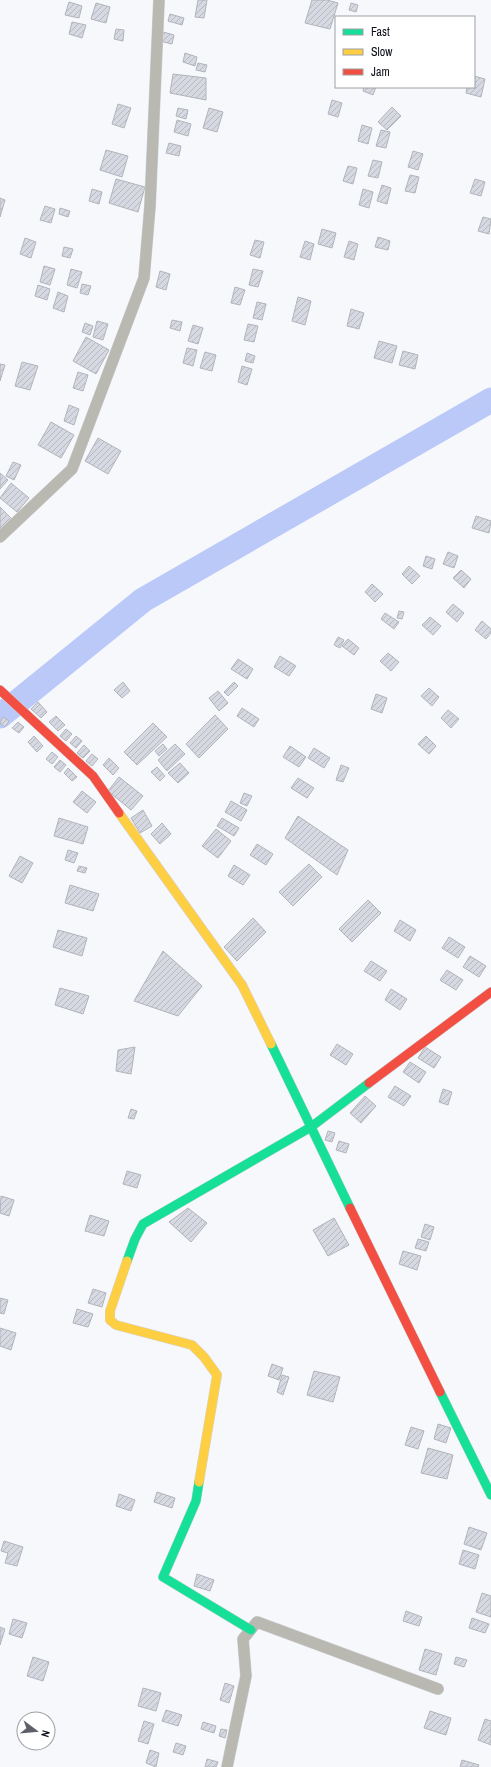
<svg xmlns="http://www.w3.org/2000/svg" width="491" height="1767" font-family="'Archivo Narrow',sans-serif">
	<style>
		.lines { fill: none; stroke-linecap: round; stroke-linejoin: round }
		.river { stroke: #bac9f8; stroke-width: 25 }
		.building { fill: url(#building-hatch); stroke: #b2b4bc }
		.street-casing { stroke: #d1d3d7; stroke-width: 12 }
		.fast-casing { stroke: #d1d3d7; stroke-width: 10 }
		.slow-casing { stroke: #d1d3d7; stroke-width: 10 }
		.jam-casing { stroke: #d1d3d7; stroke-width: 10 }
		.street { stroke: #b9b8b1; stroke-width: 11 }
		.fast { stroke: #16e098; stroke-width: 9 }
		.slow { stroke: #ffcf43; stroke-width: 9 }
		.jam { stroke: #f24e42; stroke-width: 9 }
	</style>
	<defs>
		<pattern id="building-hatch" width="6" height="6" patternUnits="userSpaceOnUse"><rect width="6" height="6" fill="#d7d9e2"/><path d="M-1 1l2-2M0 6l6-6M5 7l2-2" fill="none" stroke="#b7b9c1"/></pattern>
	</defs>
	<rect width="100%" height="100%" fill="#f6f8fc"/>
	<g class="lines">
		<path class="river" d="M0,716l143,-116 348,-200"/>
	</g>
	<path class="building" d="M198,0h9l-3,18 -9,-1z
		M312,0h15l11,3 -8,26 -25,-6z
		M69,2l13,4 -3,12 -14,-3z
		M96,3l14,4 -4,16 -15,-4z
		M351,3l7,2 -2,7 -7,-2z
		M170,14l14,4 -2,7 -14,-4z
		M72,22l14,3 -4,13 -13,-4z
		M116,29l8,1 -1,11 -9,-2z
		M163,32l11,3 -2,9 -12,-3z
		M185,53l12,4 -2,9 -12,-4z
		M198,63l9,2 -2,7 -9,-2z
		M173,74l33,4v22l-36,-7z
		M474,76l11,3 -4,18 -15,-4 1,-6h7z
		M364,87h12l-3,8 -10,-4z
		M332,100l10,3 -4,14 -10,-3z
		M118,104l13,4 -7,20 -12,-4z
		M392,107l9,9 -14,14 -9,-8z
		M178,108l10,2 -2,9 -10,-3z
		M209,108l14,4 -6,20 -14,-4z
		M177,120l14,4 -3,12 -14,-4z
		M362,125l10,3 -4,16 -10,-3z
		M381,130l9,2 -4,16 -10,-2z
		M169,143l12,3 -2,10 -13,-3z
		M106,150l22,6 -6,21 -22,-7z
		M413,151l10,3 -5,16 -10,-3z
		M373,160l9,2 -4,16 -10,-2z
		M348,166l9,2 -4,16 -10,-3z
		M410,175l9,2 -4,16 -10,-2z
		M116,179l29,8 -7,25 -29,-9z
		M475,179l10,3 -4,14 -11,-3z
		M382,185l9,3 -4,16 -10,-3z
		M92,189l10,3 -3,12 -10,-3z
		M363,189l10,3 -4,16 -10,-3z
		M0,198l5,2 -5,17z
		M45,206l10,3 -4,14 -11,-3z
		M60,208l10,3 -2,6 -9,-3z
		M483,217l8,2 -2,15 -11,-3z
		M322,229l14,4 -4,15 -14,-4z
		M378,237l12,4 -2,9 -13,-3z
		M25,238l11,4 -5,16 -11,-4z
		M255,240l9,2 -4,16 -10,-3z
		M305,241l9,3 -4,16 -10,-3z
		M349,241l9,3 -4,16 -10,-3z
		M64,247l9,2 -3,9 -8,-2z
		M44,266l11,3 -5,16 -10,-3z
		M71,269l11,3 -5,16 -10,-3z
		M253,269l10,2 -5,16 -9,-2z
		M160,271l10,3 -4,16 -10,-3z
		M82,284l9,2 -3,9 -8,-2z
		M38,285l12,4 -3,11 -12,-4z
		M235,287l10,3 -5,15 -9,-2z
		M58,292l10,4 -4,16 -11,-4z
		M298,297l13,4 -6,24 -13,-4z
		M257,302l9,2 -4,16 -9,-2z
		M351,309l13,4 -5,16 -12,-3z
		M172,320l10,2 -2,9 -10,-3z
		M97,321l11,3 -5,16 -10,-3z
		M85,323l8,3 -3,9 -8,-3z
		M248,324l10,2 -4,16 -10,-2z
		M193,325l10,3 -5,16 -10,-3z
		M86,337l23,13 -13,24 -23,-13z
		M379,341l18,5 -5,17 -18,-5z
		M187,348l10,2 -4,16 -10,-3z
		M403,351l15,4 -3,14 -16,-4z
		M205,352l11,3 -4,16 -12,-3z
		M247,353l8,3 -2,7 -8,-2z
		M22,362l16,4 -8,24 -15,-4z
		M0,364l5,1 -5,16z
		M242,366l10,3 -5,16 -9,-3z
		M78,372l10,3 -5,16 -10,-3z
		M69,405l10,4 -5,16 -10,-4z
		M51,422l23,13 -13,23 -23,-13z
		M98,438l23,13 -13,23 -23,-13z
		M13,462l8,3 -7,15 -8,-4z
		M0,473l8,7 -8,9z
		M11,483l18,15 -12,14 -17,-14z
		M0,507l12,12 -12,12z
		M476,516l15,5 -2,12 -17,-5z
		M448,552l10,4 -4,12 -11,-4z
		M426,556l9,3 -3,10 -9,-3z
		M409,566l11,10 -8,8 -10,-10z
		M461,570l10,9 -7,9 -11,-10z
		M372,584l11,10 -8,8 -10,-10z
		M453,604l11,9 -7,9 -11,-10z
		M399,611l5,1 -2,7 -5,-1z
		M385,613l14,9 -5,7 -13,-10z
		M430,617l11,9 -8,9 -11,-10z
		M482,621l9,8v4l-5,6 -11,-9z
		M338,637l6,3 -4,8 -6,-3z
		M348,639l11,9 -5,7 -12,-9z
		M388,653l11,9 -8,9 -11,-10z
		M280,656l16,10 -7,10 -15,-9z
		M238,659l15,10 -6,10 -16,-10z
		M123,682l7,9 -8,7 -8,-8z
		M234,682l4,4 -10,10 -4,-4z
		M429,688l10,9 -7,9 -11,-10z
		M218,691l10,12 -9,8 -10,-13z
		M376,694l11,4 -5,15 -11,-4z
		M38,702l9,10 -6,6 -10,-9z
		M242,708l17,11 -5,8 -17,-11z
		M448,710l11,9 -8,9 -10,-10z
		M215,715l13,14 -29,29 -13,-14z
		M56,716l9,9 -7,6 -9,-9z
		M3,717l6,4 -4,6 -5,-4z
		M18,722l6,5 -5,6 -7,-5z
		M153,723l14,14 -30,28 -13,-13z
		M66,729l6,5 -6,7 -6,-5z
		M34,736l9,10 -6,6 -9,-10z
		M76,736l6,5 -6,7 -6,-5z
		M426,736l10,10 -7,8 -11,-10z
		M163,744l4,5 -8,7 -4,-5z
		M175,744l10,10 -18,17 -9,-11z
		M84,745l6,6 -7,7 -6,-5z
		M290,746l16,11 -7,10 -16,-10z
		M314,748l16,10 -6,10 -16,-10z
		M52,752l6,5 -6,7 -6,-5z
		M92,754l6,5 -6,7 -6,-5z
		M109,758l10,10 -6,7 -10,-10z
		M60,760l6,5 -6,7 -6,-5z
		M180,763l9,10 -11,10 -10,-10z
		M341,765l8,3 -6,14 -7,-2z
		M157,767l8,9 -5,5 -9,-9z
		M68,768l9,9 -5,4 -8,-8z
		M119,777l24,19 -12,14 -23,-19z
		M298,778l16,10 -7,10 -16,-10z
		M82,791l14,11 -9,11 -14,-11z
		M244,793l8,3 -5,10 -7,-3z
		M231,801l16,9 -6,11 -16,-9z
		M143,810l9,16 -12,7 -9,-15z
		M298,816l50,34 -11,25 -52,-37z
		M59,818l29,9 -5,17 -29,-8z
		M222,818l17,10 -5,8 -17,-10z
		M162,823l9,11 -11,10 -9,-10z
		M216,829l15,12 -13,17 -16,-12z
		M257,844l16,10 -7,11 -16,-10z
		M68,850l10,3 -4,10 -9,-3z
		M20,856l13,7 -11,20 -13,-7z
		M309,864l13,13 -29,29 -14,-14z
		M234,865l16,10 -7,10 -15,-9z
		M79,866l8,2 -2,5 -8,-2z
		M70,885l29,9 -6,17 -28,-8z
		M368,900l13,13 -29,29 -13,-13z
		M253,918l13,14 -29,29 -13,-14z
		M400,920l16,10 -6,11 -16,-10z
		M58,930l29,8 -5,18 -29,-9z
		M449,937l16,10 -7,11 -16,-10z
		M163,951l39,35 -24,30 -44,-15z
		M470,956l16,10 -7,11 -16,-10z
		M371,961l16,10 -7,10 -16,-10z
		M447,970l16,10 -7,10 -16,-10z
		M60,988l29,8 -6,18 -28,-9z
		M391,989l16,10 -7,11 -15,-10z
		M337,1044l16,10 -7,11 -16,-10z
		M135,1047l-4,27 -15,-3 2,-21z
		M425,1047l16,10 -7,11 -16,-10z
		M410,1062l16,10 -7,11 -16,-11z
		M395,1086l16,10 -7,10 -16,-9z
		M443,1089l9,3 -4,13 -9,-3z
		M365,1096l11,10 -15,17 -11,-10z
		M131,1109l6,2 -3,8 -6,-1z
		M328,1131l7,2 -3,9 -7,-2z
		M339,1141l10,3 -3,9 -10,-3z
		M127,1171l14,4 -4,13 -14,-4z
		M1,1196l13,4 -5,16 -9,-3z
		M188,1208l19,15 -16,19 -22,-20z
		M90,1215l19,6 -5,15 -19,-5z
		M334,1218l15,27 -21,11 -15,-26z
		M425,1224l9,3 -4,13 -9,-3z
		M418,1239l11,3 -3,9 -11,-3z
		M403,1251l18,5 -4,14 -18,-6z
		M93,1289l13,4 -4,14 -14,-4z
		M0,1298l8,2 -4,14 -4,-1z
		M77,1309l16,5 -5,13 -15,-4z
		M0,1328l16,5 -5,17 -11,-4z
		M272,1364l11,4 -4,12 -11,-4z
		M314,1371l26,6 -7,25 -26,-7z
		M282,1375l7,2 -6,18 -6,-3z
		M438,1424l13,4 -5,15 -12,-4z
		M411,1427l13,4 -6,18 -13,-4z
		M428,1448l25,7 -6,24 -26,-6z
		M157,1492l18,6 -3,10 -18,-6z
		M119,1494l16,6 -4,11 -15,-5z
		M469,1527l18,6 -6,17 -17,-6z
		M4,1541l19,6 -6,19 -12,-3 3,-10 -7,-2z
		M463,1550l16,5 -4,14 -16,-5z
		M197,1574l17,6 -4,11 -16,-5z
		M482,1593l9,3v21l-15,-5z
		M406,1611l16,6 -3,9 -16,-5z
		M472,1618l17,6 -4,9 -16,-5z
		M13,1619l14,4 -5,15 -13,-4z
		M0,1627l5,2 -5,16z
		M425,1649l17,5 -6,21 -17,-5z
		M33,1657l16,5 -6,19 -16,-5z
		M456,1657l11,3 -3,7 -10,-3z
		M225,1683l9,3 -5,17 -9,-3z
		M143,1688l18,5 -5,18 -18,-5z
		M166,1710l16,5 -4,11 -16,-5z
		M430,1711l21,7 -5,17 -22,-7z
		M485,1719l6,2v24l-13,-5z
		M144,1721l10,3 -6,20 -10,-3z
		M203,1722l13,4 -2,7 -13,-4z
		M221,1729l6,1 -2,8 -6,-2z
		M176,1743l10,3 -3,9 -10,-3z
		M150,1750l9,3 -3,14 -10,-4z
		M207,1759l11,3 -2,5h-11z
		M462,1760l17,5 -1,2h-18z"/>
	<g class="lines">
		<g class="street-casing">
			<path id="street" d="M0,537l72,-68 72,-191 6,-72 9,-206
				M227,1767l19,-91 -3,-37 14,-17 181,67"/>
		</g>
		<g class="fast-casing">
			<path id="fast" d="M271,1044l79,164
				M127,1261l8,-22 8,-15 168,-97 58,-44
				M440,1392l51,103
				M199,1482l-3,19 -33,76 88,53"/>
		</g>
		<g class="slow-casing">
			<path id="slow" d="M119,813l123,172 29,59
				M127,1261l-17,50v9l6,5 76,20 12,12 13,18 -18,107"/>
		</g>
		<g class="jam-casing">
			<path id="jam" d="M0,690l93,86 26,37
				M369,1083l122,-91
				M350,1208l90,184"/>
		</g>
		<use href="#street" class="street"/>
		<use href="#fast" class="fast"/>
		<use href="#slow" class="slow"/>
		<use href="#jam" class="jam"/>
	</g>
	<rect x="335" y="16" width="140" height="72" fill="#ffffff" stroke="#9d9fa3"/>
	<rect x="343" y="29" width="20" height="6" fill="#16e098" stroke="#9d9fa3"/>
	<text x="371" y="36" font-size="12" fill="#0b0e1a">Fast</text>
	<rect x="343" y="49" width="20" height="6" fill="#ffcf43" stroke="#9d9fa3"/>
	<text x="371" y="56" font-size="12" fill="#0b0e1a">Slow</text>
	<rect x="343" y="69" width="20" height="6" fill="#f24e42" stroke="#9d9fa3"/>
	<text x="371" y="76" font-size="12" fill="#0b0e1a">Jam</text>
	<g transform="translate(36 1731) rotate(106)"><circle r="19" fill="#ffffff" stroke="#9d9fa3"/>
	<path d="M0-3L7 15L0 10L-7 15Z" fill="#5d6069"/>
	<text y="-6" font-size="11" font-weight="bold" text-anchor="middle" fill="#0b0e1a">N</text>
	</g>
</svg>
